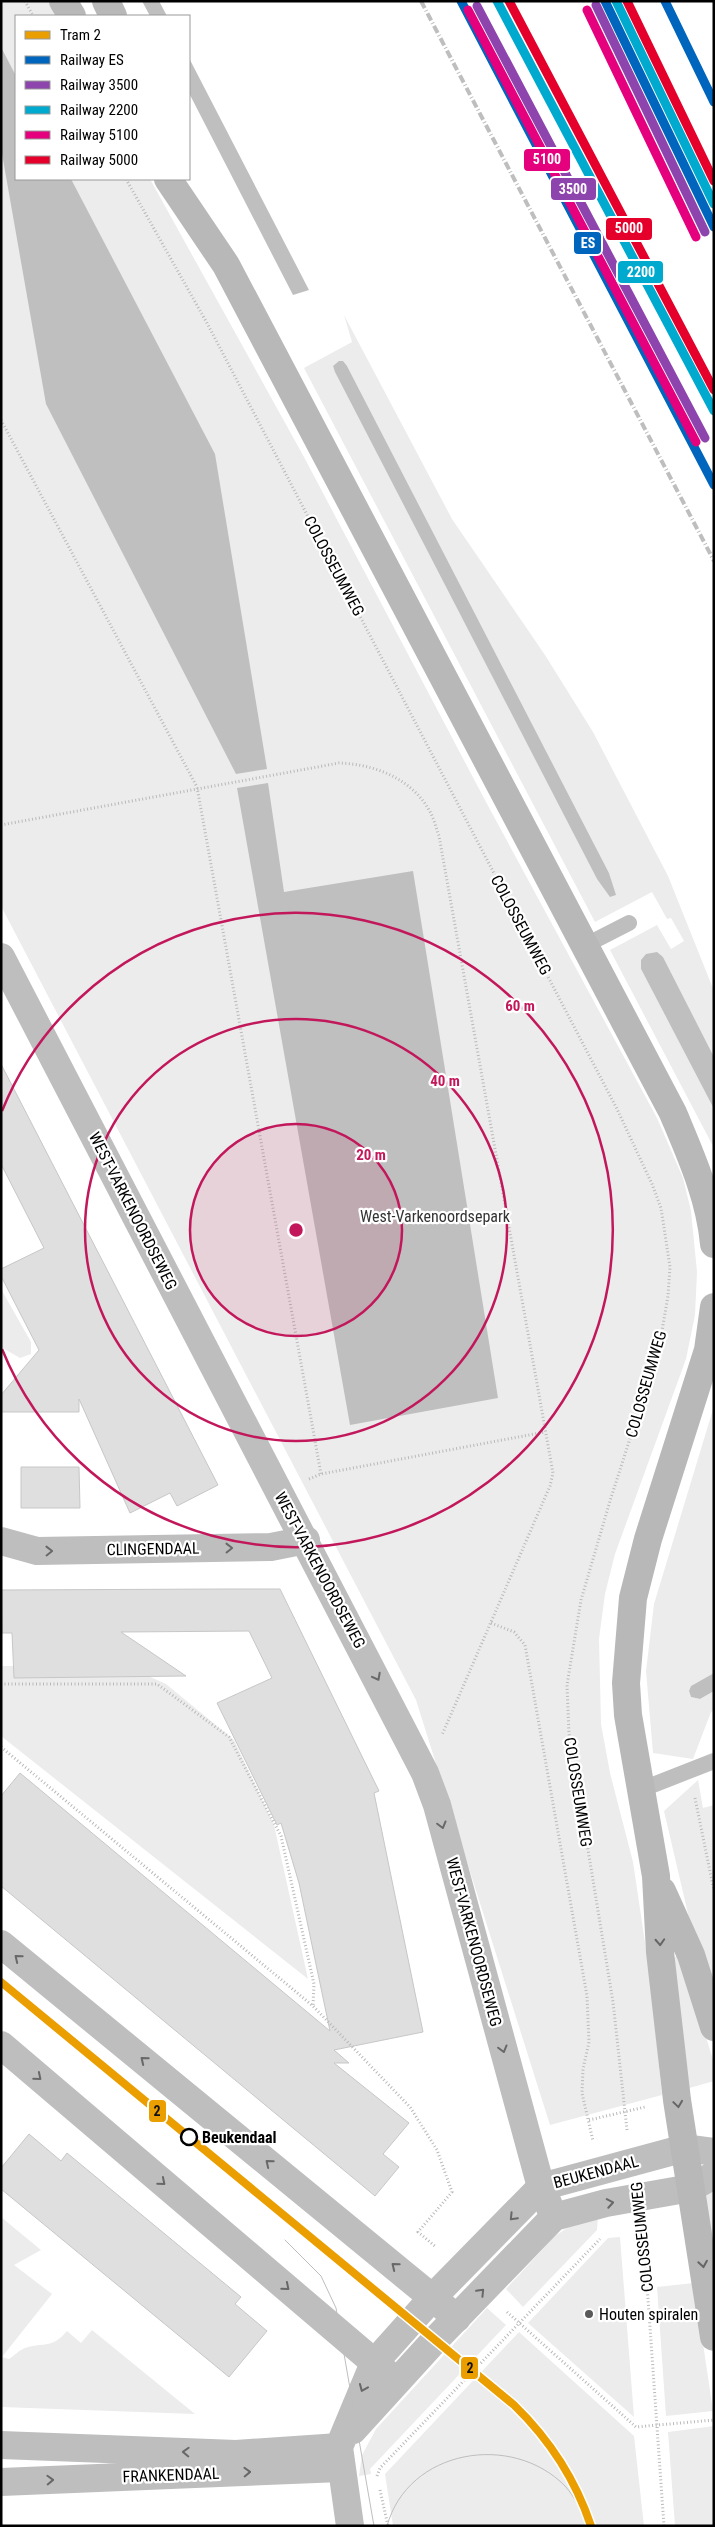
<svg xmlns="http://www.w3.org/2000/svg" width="715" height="2527" font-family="'Roboto Condensed',sans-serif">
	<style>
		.green { fill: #ececec; fill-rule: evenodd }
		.water { fill: #bfbfbf }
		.building { fill: #dfdfdf; stroke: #c7c7c7 }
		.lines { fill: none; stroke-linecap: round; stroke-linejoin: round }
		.path { stroke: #b9b9b9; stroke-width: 3; stroke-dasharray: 1 2.5; stroke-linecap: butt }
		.service { stroke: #bebebe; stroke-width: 16 }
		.minor { stroke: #bebebe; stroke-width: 28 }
		.tertiary { stroke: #bebebe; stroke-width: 28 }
		.secondary { stroke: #b8b8b8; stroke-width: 28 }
		.tram { stroke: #bebebe; stroke-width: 1 }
		.rail { stroke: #bebebe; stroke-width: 4; stroke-dasharray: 8 2.5 1 2.5; stroke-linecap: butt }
		.rail-1-casing { stroke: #fff; stroke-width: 12 }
		.rail-2-casing { stroke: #fff; stroke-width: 12 }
		.rail-3-casing { stroke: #fff; stroke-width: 12 }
		.rail-4-casing { stroke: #fff; stroke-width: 12 }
		.rail-5-casing { stroke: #fff; stroke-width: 12 }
		.rail-1 { stroke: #0065bd; stroke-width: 9 }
		.rail-2 { stroke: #8e44ad; stroke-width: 9 }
		.rail-3 { stroke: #00a9ce; stroke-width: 9 }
		.rail-4 { stroke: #e5007d; stroke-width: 9 }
		.rail-5 { stroke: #e4002b; stroke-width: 9 }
		.tram-1-casing { stroke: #fff; stroke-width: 11 }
		.tram-1 { stroke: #eb9e00; stroke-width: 8 }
		.oneway { stroke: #686868 }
		.oneway2 { stroke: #656565 }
		.ring { fill: none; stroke: #c2185b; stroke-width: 2.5 }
		.stop-dot { fill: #fff; stroke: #000; stroke-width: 2.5 }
		.poi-dot { fill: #595959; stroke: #fff; stroke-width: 2 }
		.labels { text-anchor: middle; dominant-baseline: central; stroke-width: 4.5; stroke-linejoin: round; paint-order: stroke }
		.street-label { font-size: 16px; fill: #000; stroke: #fff }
		.park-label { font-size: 16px; fill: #333; stroke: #fff }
		.stop-label { font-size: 16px; font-weight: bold; fill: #000; stroke: #fff; text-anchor: start }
		.poi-label { font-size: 16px; fill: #000; stroke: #fff; text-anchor: start }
		.centre { fill: #c2185b; stroke: #fff; stroke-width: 2.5 }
		.ring-label { font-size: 15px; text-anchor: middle; font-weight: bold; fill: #c2185b; stroke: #fff; stroke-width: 4.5; stroke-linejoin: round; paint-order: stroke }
		.line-badge { stroke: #fff; stroke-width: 2 }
		.badge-label { font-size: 14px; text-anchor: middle; font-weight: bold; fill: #fff }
		.pale-badge-label { font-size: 14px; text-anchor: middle; font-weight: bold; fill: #111 }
	</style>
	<rect width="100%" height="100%" fill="#fff"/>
	<path class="green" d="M1,1h52l8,15h-45v163h134l154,278 182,345 171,316 26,60 8,33 6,61 -2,43 -9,44 -71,195 -10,40 -6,45 2,85 9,49 23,89 17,114 12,119 -112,30 -134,-425 -415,-794z
		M344,315l108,204 93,136 48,77 75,144 46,115v66l-51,-100 -22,3v9l73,140v39l-104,-198 47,-25 14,24 13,-8 -13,-23 -4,1 -15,-27 -57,30 -291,-554 48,-26zM333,366h14l262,507 6,22 -2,1 -16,-17z
		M1,1289l30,53v12l-11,4 -19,-11z
		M714,1406v267l-23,13 -2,5 2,6 9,2 14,-8v19l-3,2 -18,47 -40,-6 -7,-82 8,-67z
		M1,1666h125l40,18 68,56 40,85 34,154 -307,-243z
		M698,1780l5,28 11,-3v188l-25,-75 -25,-107z
		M676,1956l6,3 32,104v18l-28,8 -15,-127z
		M714,2190v80l-12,-78z
		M1,2217l40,33 -27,15 38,29 -50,63 7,2c5,-3 10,-9 16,-11 19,-6 27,1 42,-17l14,12 11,-13 103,84 -194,-7z
		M598,2217l-1,13 -74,77 -17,-18 49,-53 12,-8z
		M620,2237l14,180 -106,-94 80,-85z
		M694,2283l19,128 -47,5 -9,-129z
		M487,2308l19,17 -136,144 1,5 -12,2 3,-21 14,-26z
		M519,2332l115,104 10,90h-251l-8,-52z
		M714,2426v100h-39l-7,-94z"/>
	<path class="water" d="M142,1h17l8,15h-17z
		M1,47l15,29v103h55l144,275 52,315 -31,5 -190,-370 -45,-256z
		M189,58l120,232 -16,5 -104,-202z
		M339,361h4l4,5 262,507 7,22 -6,2 -13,-18 -262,-507 -2,-6z
		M268,783l16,109 129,-21 85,527 -148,27 -113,-637z
		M657,952l6,5 51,100v52l-73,-140v-9l5,-6z
		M714,1673v18l-14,8 -9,-2 -2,-6 2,-5z"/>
	<path class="building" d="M1,1064l217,421 -41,21 -7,-13 -40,20 -51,-114v13h-78v-17l38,-45 -38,-74v-7l43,-21 -43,-84z
		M21,1467h58l1,41h-59z
		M224,1589h56l99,202 -5,2 49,239 -89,18 15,13h-15l75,60 -26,31 16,13 -24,29 -374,-310v-90l19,-23 310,258 -31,-148 -18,-60 -4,2 -60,-122 55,-25 -23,-47 -128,1 65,44 -172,2 -2,-45h-10l-1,-43z
		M29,2134l32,27 6,-8 174,144 -6,7 32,27 -38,46 -228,-188v-21z"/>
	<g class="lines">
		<path class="path" d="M25,1l7,13
			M126,179l81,144 410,786 35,75 9,24 9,59 -2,29 -9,52 -49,153 -29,99 -14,85 2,49 44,268 14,128
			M1,420l196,367 124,687
			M1,825l338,-62c34,1 72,15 90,47 5,8 7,18 10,26l114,637 -3,13 -108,249
			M309,1479l12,-5 224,-42
			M491,1623l23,9 11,13 62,351 2,46 -6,27 -1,24 11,48
			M1,1684h156l72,53 52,99 33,148 -1,22
			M1,1747l312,259 97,101 27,43 15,42 -34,40 18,15
			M695,1798l19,93
			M589,2120l56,-13
			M643,2228l21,298
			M507,2312l129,115 78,-7
			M377,2476l3,-8 220,-229
			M380,2490l8,36"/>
		<path class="service" d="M584,946l45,-23
			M640,1790l74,-29"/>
		<path class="minor" d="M1,957l424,816 12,32 104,382 13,30
			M1,1541l36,10 234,-4 35,-7
			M1,1944l456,374
			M1,2045l395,336
			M1,2445l235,9 103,-7
			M1,2482l340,-14"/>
		<path class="tertiary" d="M353,2430l82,-90 119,-123 52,-14 85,-15 23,-13
			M350,2526l-11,-79 35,-84 59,-66 108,-110 144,-39 29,4"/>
		<path class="secondary" d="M63,1l9,15
			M106,1l7,15
			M168,179l58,86 447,848c18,43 37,85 41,131
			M714,1307l-6,43 -60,189 -15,59 -7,85 2,32 28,161 4,76 17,148 37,237
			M662,1891l29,64 23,72"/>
		<path class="tram" d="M285,2240l36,36 15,32 38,218
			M387,2526c21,-77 125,-94 178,-40 10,11 17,26 23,40"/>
		<path class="rail" d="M421,1l293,560"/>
		<g class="rail-1-casing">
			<path id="rail-1" d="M461,1l253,484
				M605,1l109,226
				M665,1l49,101"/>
		</g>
		<g class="rail-2-casing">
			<path id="rail-2" d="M596,5l109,227
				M477,6l228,432"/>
		</g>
		<g class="rail-3-casing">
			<path id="rail-3" d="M497,1l217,410
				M616,1l98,203"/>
		</g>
		<g class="rail-4-casing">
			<path id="rail-4" d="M468,10l228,432
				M587,10l109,227"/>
		</g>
		<g class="rail-5-casing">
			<path id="rail-5" d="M509,1l205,389
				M627,1l87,180"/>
		</g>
		<use href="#rail-1" class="rail-1"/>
		<use href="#rail-2" class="rail-2"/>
		<use href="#rail-3" class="rail-3"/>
		<use href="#rail-4" class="rail-4"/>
		<use href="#rail-5" class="rail-5"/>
		<g class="tram-1-casing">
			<path id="tram-1" d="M1,1982l513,423c36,35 61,73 77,121"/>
		</g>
		<use href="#tram-1" class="tram-1"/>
	</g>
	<defs><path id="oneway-chevron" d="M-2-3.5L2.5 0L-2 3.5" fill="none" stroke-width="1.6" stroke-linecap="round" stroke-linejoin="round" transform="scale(1.25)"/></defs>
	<g class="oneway">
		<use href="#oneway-chevron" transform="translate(229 1548) rotate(-1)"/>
		<use href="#oneway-chevron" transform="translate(49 1551) rotate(-1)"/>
		<use href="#oneway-chevron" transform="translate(377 1677) rotate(62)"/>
		<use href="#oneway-chevron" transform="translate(442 1825) rotate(75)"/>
		<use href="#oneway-chevron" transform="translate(18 1958) rotate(-141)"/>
		<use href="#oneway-chevron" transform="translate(503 2049) rotate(75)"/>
		<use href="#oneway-chevron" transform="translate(144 2060) rotate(-141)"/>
		<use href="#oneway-chevron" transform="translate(38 2077) rotate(40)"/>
		<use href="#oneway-chevron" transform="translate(269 2163) rotate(-141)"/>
		<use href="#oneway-chevron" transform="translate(162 2182) rotate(40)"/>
		<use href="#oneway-chevron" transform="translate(610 2203) rotate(-10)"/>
		<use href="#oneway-chevron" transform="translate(513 2217) rotate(134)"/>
		<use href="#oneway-chevron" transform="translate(395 2266) rotate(-141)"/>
		<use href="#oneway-chevron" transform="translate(286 2287) rotate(40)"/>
		<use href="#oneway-chevron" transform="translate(481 2292) rotate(-46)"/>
		<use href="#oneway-chevron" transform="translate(363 2388) rotate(113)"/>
		<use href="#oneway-chevron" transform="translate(186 2452) rotate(-178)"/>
		<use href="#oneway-chevron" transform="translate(247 2472) rotate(-2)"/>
		<use href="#oneway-chevron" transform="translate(50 2480) rotate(-2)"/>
	</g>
	<g class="oneway2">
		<use href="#oneway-chevron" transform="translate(660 1942) rotate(87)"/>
		<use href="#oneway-chevron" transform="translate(678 2104) rotate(82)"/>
		<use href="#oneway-chevron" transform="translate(703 2264) rotate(81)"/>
	</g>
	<circle cx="296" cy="1230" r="106" fill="#c2185b" fill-opacity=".12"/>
	<g class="ring">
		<circle cx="296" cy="1230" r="106"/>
		<circle cx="296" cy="1230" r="211"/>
		<path d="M2 1111A317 317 0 1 1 2 1349"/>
	</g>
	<circle class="stop-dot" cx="189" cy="2137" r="8"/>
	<circle class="poi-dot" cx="589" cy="2314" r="5"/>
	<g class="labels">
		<g class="street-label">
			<text transform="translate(334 566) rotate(62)">COLOSSEUMWEG</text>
			<text transform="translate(521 925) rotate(62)">COLOSSEUMWEG</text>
			<text transform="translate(133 1211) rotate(63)">WEST-VARKENOORDSEWEG</text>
			<text transform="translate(646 1384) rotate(-74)">COLOSSEUMWEG</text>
			<text transform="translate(153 1549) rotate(-1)">CLINGENDAAL</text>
			<text transform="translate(320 1570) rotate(62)">WEST-VARKENOORDSEWEG</text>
			<text transform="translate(578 1792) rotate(81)">COLOSSEUMWEG</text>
			<text transform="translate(474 1942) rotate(75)">WEST-VARKENOORDSEWEG</text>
			<text transform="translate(596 2172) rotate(-15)">BEUKENDAAL</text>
			<text transform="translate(642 2237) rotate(-96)">COLOSSEUMWEG</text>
			<text transform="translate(171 2475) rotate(-2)">FRANKENDAAL</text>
		</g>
		<g class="park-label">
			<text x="435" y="1216">West-Varkenoordsepark</text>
		</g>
		<g class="stop-label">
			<text x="202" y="2137">Beukendaal</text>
		</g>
		<g class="poi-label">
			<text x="599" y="2314">Houten spiralen</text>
		</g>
	</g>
	<circle cx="296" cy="1230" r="8" class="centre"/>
	<g class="ring-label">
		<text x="520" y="1011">60 m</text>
		<text x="445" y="1086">40 m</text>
		<text x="371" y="1160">20 m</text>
	</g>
	<g class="line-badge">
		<rect x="523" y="148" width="48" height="24" rx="5" fill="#e5007d"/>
		<rect x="550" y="177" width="47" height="24" rx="5" fill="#8e44ad"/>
		<rect x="605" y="217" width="48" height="24" rx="5" fill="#e4002b"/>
		<rect x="573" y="231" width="29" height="24" rx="5" fill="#0065bd"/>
		<rect x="617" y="260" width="47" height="24" rx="5" fill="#00a9ce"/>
		<rect x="148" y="2099" width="19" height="24" rx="5" fill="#eb9e00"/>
		<rect x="460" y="2356" width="19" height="24" rx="5" fill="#eb9e00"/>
	</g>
	<g class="badge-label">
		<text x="547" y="164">5100</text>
		<text x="573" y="194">3500</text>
		<text x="629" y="233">5000</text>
		<text x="588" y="248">ES</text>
		<text x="641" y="277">2200</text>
	</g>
	<g class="pale-badge-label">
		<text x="157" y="2116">2</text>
		<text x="470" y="2373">2</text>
	</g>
	<rect width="715" height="2527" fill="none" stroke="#000000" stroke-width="5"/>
	<rect x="15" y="15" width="175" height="165" fill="#ffffff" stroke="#999999"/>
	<rect x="25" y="31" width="25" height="8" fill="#eb9e00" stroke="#999999"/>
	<text x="60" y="40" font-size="15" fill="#000000">Tram 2</text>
	<rect x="25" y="56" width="25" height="8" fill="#0065bd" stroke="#999999"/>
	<text x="60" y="65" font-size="15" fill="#000000">Railway ES</text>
	<rect x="25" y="81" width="25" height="8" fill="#8e44ad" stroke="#999999"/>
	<text x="60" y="90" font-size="15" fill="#000000">Railway 3500</text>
	<rect x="25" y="106" width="25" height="8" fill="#00a9ce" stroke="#999999"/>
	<text x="60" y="115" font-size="15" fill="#000000">Railway 2200</text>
	<rect x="25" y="131" width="25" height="8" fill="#e5007d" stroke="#999999"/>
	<text x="60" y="140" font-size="15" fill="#000000">Railway 5100</text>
	<rect x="25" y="156" width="25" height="8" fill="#e4002b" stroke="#999999"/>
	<text x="60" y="165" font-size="15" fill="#000000">Railway 5000</text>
</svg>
